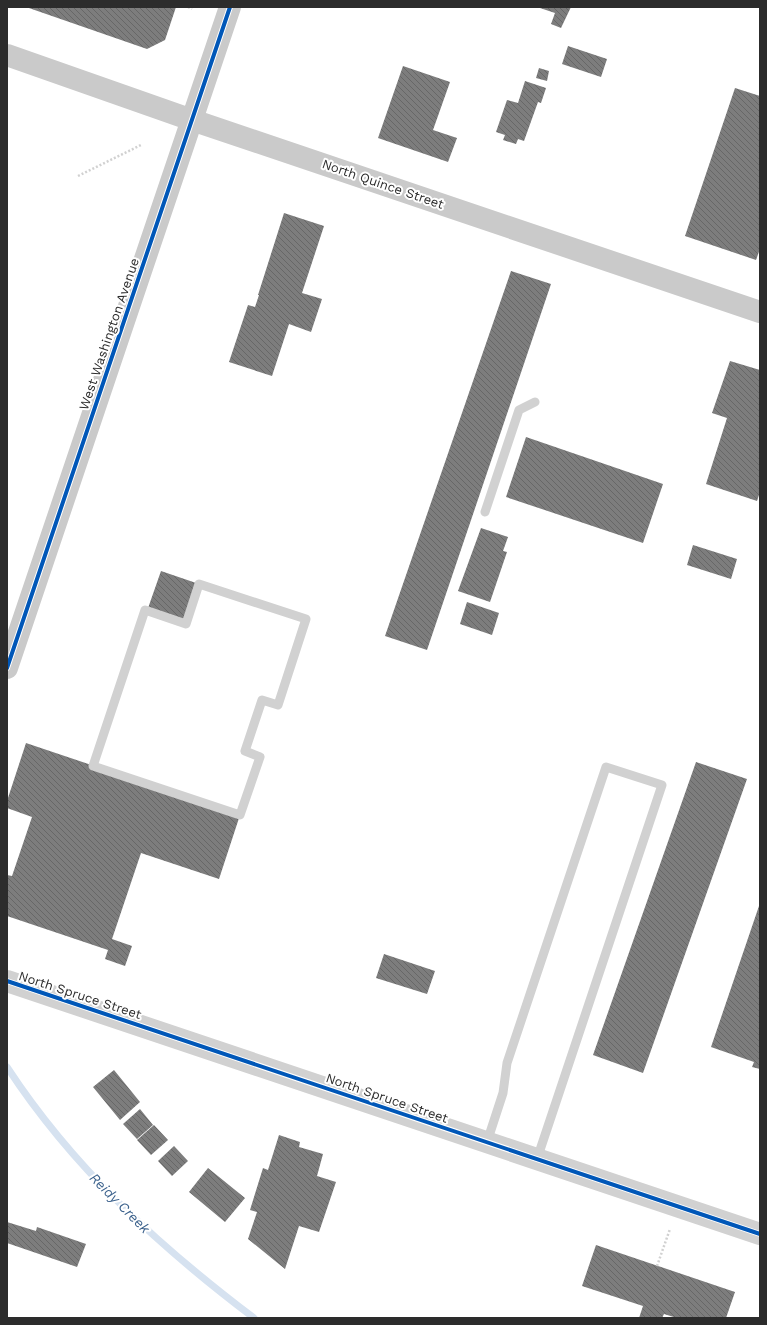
<svg xmlns="http://www.w3.org/2000/svg" width="767" height="1325" font-family="'Work Sans',sans-serif">
	<style>
		.lines { fill: none; stroke-linecap: round; stroke-linejoin: round }
		.stream { stroke: #d6e2f0; stroke-width: 7 }
		.building { fill: url(#building-back-hatch) }
		.path { stroke: #d1d1d1; stroke-width: 2.5; stroke-dasharray: 2 2; stroke-linecap: butt }
		.service { stroke: #d1d1d1; stroke-width: 9 }
		.tertiary { stroke: #d1d1d1; stroke-width: 22 }
		.secondary { stroke: #cacaca; stroke-width: 22 }
		.cycleway-casing { stroke: #fff; stroke-width: 6 }
		.cycleway { stroke: #0057b8; stroke-width: 4 }
		.labels { text-anchor: middle; dominant-baseline: central; stroke-width: 4; stroke-linejoin: round; paint-order: stroke }
		.street-label { font-size: 13px; fill: #2c2c2c; stroke: #fff }
		.water-label { font-size: 14px; font-style: italic; fill: #3b618c; stroke: #fff }
	</style>
	<defs>
		<pattern id="building-back-hatch" width="6" height="6" patternUnits="userSpaceOnUse"><rect width="6" height="6" fill="#7d7d7d"/><path d="M-1 5l2 2M0 0l6 6M5-1l2 2" fill="none" stroke="#676767"/></pattern>
	</defs>
	<rect width="100%" height="100%" fill="#fff"/>
	<g class="lines">
		<path class="stream" d="M7,1067c66,101 152,179 247,251"/>
	</g>
	<path class="building" d="M26,7h150l-11,33 -18,9z
		M537,7h34l-10,21 -10,-4 4,-11z
		M568,46l39,13 -6,18 -39,-13z
		M403,66l47,16 -17,48 24,8 -9,24 -70,-24z
		M539,68l10,3 -2,10 -11,-3z
		M525,81l21,7 -5,15 -3,-1 -14,39 -6,-2 -2,5 -13,-4 2,-5 -9,-3 11,-32 11,3z
		M735,88l25,8v153l-4,11 -71,-24z
		M284,213l40,13 -22,67 20,6 -11,33 -22,-8 -17,52 -43,-14 19,-57 7,2 4,-12h-1z
		M511,271l40,13 -124,366 -42,-14z
		M730,361l30,9v122l-3,9 -51,-17 21,-66 -15,-5z
		M526,437l137,47 -20,59 -137,-46z
		M481,528l27,9 -5,14 4,1 -17,50 -32,-11z
		M693,545l44,14 -6,20 -44,-14z
		M161,571l38,13 -13,40 -39,-13z
		M467,602l32,11 -7,22 -32,-11z
		M26,743l214,72 -21,64 -78,-26 -29,86 20,7 -7,20 -20,-7 3,-9 -101,-34v-41l5,1 20,-59 -25,-9v-7z
		M696,762l51,17 -104,294 -50,-18z
		M760,903v166l-8,-2 2,-5 -43,-15z
		M384,954l51,17 -8,23 -51,-16z
		M114,1070l26,32 -20,18 -27,-33z
		M140,1109l13,16 -16,14 -14,-15z
		M154,1125l14,15 -17,15 -14,-15z
		M279,1135l21,7 -1,5 24,7 -6,22 19,6 -17,50 -20,-6 -14,43 -37,-30 9,-27 -7,-2 13,-42 5,2z
		M174,1146l14,15 -16,15 -14,-15z
		M208,1168l37,30 -20,24 -36,-30z
		M7,1222l29,9 1,-4 49,17 -9,23 -70,-24z
		M596,1245l139,47 -9,26h-49l-13,-4 -2,4h-23l4,-12 -61,-20z"/>
	<g class="lines">
		<path class="path" d="M188,7l4,2
			M78,176l63,-31
			M657,1266l13,-37"/>
		<path class="service" d="M485,512l34,-102 16,-8
			M199,584l107,35 -28,86 -16,-5 -17,51 15,6 -20,58 -147,-49 52,-156 41,14z
			M487,1142l16,-49 4,-30 99,-296 56,18 -125,374"/>
		<path class="tertiary" d="M7,981l753,253"/>
		<path class="secondary" d="M7,55l185,65 568,192
			M7,668l223,-661"/>
		<g class="cycleway-casing">
			<path id="cycleway" d="M7,668l223,-661
				M7,981l753,253"/>
		</g>
		<use href="#cycleway" class="cycleway"/>
	</g>
	<g class="labels">
		<g class="street-label">
			<text transform="translate(383 184) rotate(19)">North Quince Street</text>
			<text transform="translate(109 334) rotate(-71)">West Washington Avenue</text>
			<text transform="translate(80 995) rotate(18)">North Spruce Street</text>
			<text transform="translate(387 1098) rotate(19)">North Spruce Street</text>
		</g>
		<g class="water-label">
			<text transform="translate(120 1203) rotate(45)">Reidy Creek</text>
		</g>
	</g>
	<rect width="767" height="1325" fill="none" stroke="#2c2c2c" stroke-width="16"/>
</svg>
